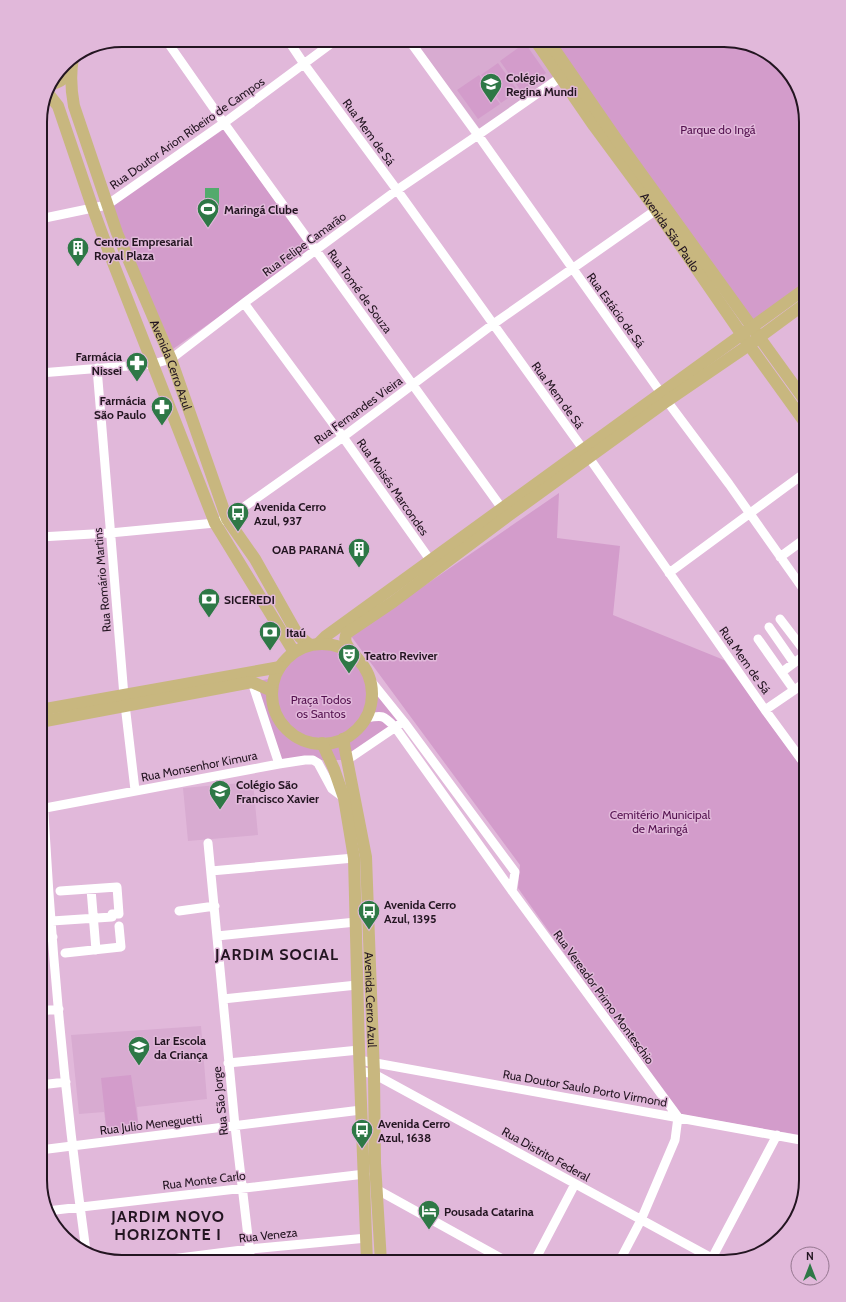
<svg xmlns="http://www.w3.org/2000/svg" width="846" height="1302" font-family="Cabin,sans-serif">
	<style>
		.built { fill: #d8abd1 }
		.green { fill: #d39ccb }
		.water { fill: #53aa6d }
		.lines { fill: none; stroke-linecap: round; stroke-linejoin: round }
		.minor { stroke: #fff; stroke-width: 9 }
		.major { stroke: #c8b77f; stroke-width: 12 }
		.labels { text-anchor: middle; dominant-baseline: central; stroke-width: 3; stroke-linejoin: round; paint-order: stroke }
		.poi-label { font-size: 12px; font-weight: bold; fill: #231521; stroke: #e1b8da; text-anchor: start }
		.park-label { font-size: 12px; fill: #54114f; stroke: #e1b8da }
		.street-label { font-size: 12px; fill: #231521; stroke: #e1b8da }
		.district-label { font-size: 16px; font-weight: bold; letter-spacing: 1px; fill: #231521; stroke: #e1b8da }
		.rim { fill: none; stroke: #231521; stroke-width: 2 }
	</style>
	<rect width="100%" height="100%" fill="#e1b8da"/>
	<path class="built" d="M414,40h120l26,36 -78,56z
		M253,782l5,53 -70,6 -5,-53z
		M201,1026l6,73 -70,8 2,23 -32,4 -3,-22 -25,2 -8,-79z"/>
	<path class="green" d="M550,40h179l40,14 28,32 9,36v165l-54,38z
		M525,43l21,30 -25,18 -21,-30z
		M498,63l20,28 -17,12 -20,-28z
		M479,75l21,29 -22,15 -21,-29z
		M224,129l87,123 -138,97 -63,-143z
		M559,493l-2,45 63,8 -7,69 111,45 82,114v362l-127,-22 -161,-226 2,-23 -169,-229z
		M318,644c20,1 35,6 47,24 3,4 4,9 6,14 10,14 23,27 33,40l-57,38h-34l-34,4 -27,-82 22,-4c10,-20 21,-31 44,-34z
		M131,1075l8,55 -32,3 -6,-55z"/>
	<path class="water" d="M205,188h14v22h-14z"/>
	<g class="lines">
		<path class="minor" d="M166,40l58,83 282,391
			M288,40l16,24 93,126 186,259 182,261 41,56
			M409,40l69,95 183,258 68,91 77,109
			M40,219l67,-14 117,-82 112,-83
			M244,303l99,134 90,127
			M97,368l27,328 11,94
			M40,373l113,-9 18,-5 73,-56 153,-113 81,-55 83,-58
			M40,537l70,-4 105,-10 12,-4 116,-82 149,-112 164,-115
			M780,557l26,-19
			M669,573l137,-101
			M780,619l26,34
			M769,627l25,36
			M758,639l36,51
			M782,672l24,-18
			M251,679l28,85
			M371,681l33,41 111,150 -3,19
			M765,710l41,-28
			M366,718c17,-3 17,-3 29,9l117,164 166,226
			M40,729c7,175 22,349 46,522
			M347,760l53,-36
			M40,809l239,-45 26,-4h8l5,3 14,26 12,9
			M208,843l27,283 16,136
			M211,871l143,-13
			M91,889l5,61
			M179,911l36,-5
			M52,921l60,-4v-3h7l-2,-27 -57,4
			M217,936l139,-14
			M40,938l13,-1
			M65,953l56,-6 -2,-21
			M223,999l134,-14
			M40,1011l19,-2
			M359,1060l447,81
			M228,1063l131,-13
			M360,1071l14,3 345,188
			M40,1085l26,-3
			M40,1150l321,-40
			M376,1189l132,73
			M47,1211l318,-37
			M148,1262l102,-13 117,-11
			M534,1262l41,-78
			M619,1262l22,-42 34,-80 3,-23
			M710,1262l67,-127"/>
		<g class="major">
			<path id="s1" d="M535,40l59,86 62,84 93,135 57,79"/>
			<path d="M548,40l69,100 189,262"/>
			<path id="s2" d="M73,58c-3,16 -2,32 1,48l43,127 54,126 56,160 28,40 40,71 5,7 10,8"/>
			<path d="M49,85c13,-3 15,-6 22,-17"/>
			<path d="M47,92l11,14 35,103 17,46 105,268 79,129"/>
			<path d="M318,644l8,-8 480,-348"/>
			<circle cx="322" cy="694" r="50"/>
			<path d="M358,659c-6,-8 -17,-16 -11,-26l46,-31 115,-86 159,-115 82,-56 57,-42"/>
			<path d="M40,710l240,-43"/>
			<path d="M40,722l212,-40 20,9"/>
			<path id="s3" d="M343,739l23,118 8,217 1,89 6,99"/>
			<path d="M322,743l12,26 10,29 10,60 5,192 8,212"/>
		</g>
	</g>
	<defs>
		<g id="school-pin" transform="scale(1.15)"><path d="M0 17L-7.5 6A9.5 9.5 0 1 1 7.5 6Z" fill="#2e7846" stroke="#e1b8da"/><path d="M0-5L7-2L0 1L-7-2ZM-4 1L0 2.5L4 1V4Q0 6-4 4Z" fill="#fff"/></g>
		<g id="stadium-pin" transform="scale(1.15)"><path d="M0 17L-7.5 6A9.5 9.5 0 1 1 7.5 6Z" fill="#2e7846" stroke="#e1b8da"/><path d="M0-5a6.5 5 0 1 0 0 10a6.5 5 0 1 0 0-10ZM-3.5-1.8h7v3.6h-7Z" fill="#fff"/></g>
		<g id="building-pin" transform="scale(1.15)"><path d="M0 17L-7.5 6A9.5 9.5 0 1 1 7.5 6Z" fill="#2e7846" stroke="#e1b8da"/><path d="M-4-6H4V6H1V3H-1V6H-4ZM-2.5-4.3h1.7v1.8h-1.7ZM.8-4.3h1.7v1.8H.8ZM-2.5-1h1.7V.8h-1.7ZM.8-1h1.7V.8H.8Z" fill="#fff"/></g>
		<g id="pharmacy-pin" transform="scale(1.15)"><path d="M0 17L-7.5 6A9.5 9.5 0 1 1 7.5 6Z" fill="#2e7846" stroke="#e1b8da"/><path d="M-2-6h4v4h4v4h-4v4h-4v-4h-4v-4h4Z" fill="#fff"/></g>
		<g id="bus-pin" transform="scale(1.15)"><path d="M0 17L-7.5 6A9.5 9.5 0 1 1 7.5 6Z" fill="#2e7846" stroke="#e1b8da"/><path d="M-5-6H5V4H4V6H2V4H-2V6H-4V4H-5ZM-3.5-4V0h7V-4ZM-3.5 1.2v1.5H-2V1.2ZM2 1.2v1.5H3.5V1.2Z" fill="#fff"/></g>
		<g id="bank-pin" transform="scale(1.15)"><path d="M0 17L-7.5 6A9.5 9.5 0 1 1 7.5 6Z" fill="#2e7846" stroke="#e1b8da"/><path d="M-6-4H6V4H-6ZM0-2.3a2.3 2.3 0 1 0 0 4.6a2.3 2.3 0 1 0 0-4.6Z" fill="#fff"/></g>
		<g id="theatre-pin" transform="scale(1.15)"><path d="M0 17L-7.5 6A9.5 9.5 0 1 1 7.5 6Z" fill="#2e7846" stroke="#e1b8da"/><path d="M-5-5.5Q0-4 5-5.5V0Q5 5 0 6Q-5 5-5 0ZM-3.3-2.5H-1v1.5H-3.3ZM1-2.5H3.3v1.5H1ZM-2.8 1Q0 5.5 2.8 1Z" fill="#fff"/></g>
		<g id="hotel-pin" transform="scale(1.15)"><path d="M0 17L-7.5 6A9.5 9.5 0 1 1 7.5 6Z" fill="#2e7846" stroke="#e1b8da"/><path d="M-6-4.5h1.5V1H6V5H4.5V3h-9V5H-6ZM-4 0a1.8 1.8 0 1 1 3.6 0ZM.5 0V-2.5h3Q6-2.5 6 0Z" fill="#fff"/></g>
	</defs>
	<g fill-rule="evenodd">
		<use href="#school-pin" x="491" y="84"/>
		<use href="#stadium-pin" x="208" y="209"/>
		<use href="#building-pin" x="78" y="248"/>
		<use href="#pharmacy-pin" x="137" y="363"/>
		<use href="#pharmacy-pin" x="162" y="407"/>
		<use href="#bus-pin" x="238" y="513"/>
		<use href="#building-pin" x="359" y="549"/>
		<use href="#bank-pin" x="209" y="599"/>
		<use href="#bank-pin" x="270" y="632"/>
		<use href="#theatre-pin" x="349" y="655"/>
		<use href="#school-pin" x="220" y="791"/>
		<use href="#bus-pin" x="369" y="911"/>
		<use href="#school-pin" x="139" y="1047"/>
		<use href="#bus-pin" x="362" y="1130"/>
		<use href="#hotel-pin" x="429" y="1211"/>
	</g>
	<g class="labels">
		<g class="poi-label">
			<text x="506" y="77">Colégio<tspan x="506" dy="14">Regina Mundi</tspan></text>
			<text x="224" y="209">Maringá Clube</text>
			<text x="94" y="241">Centro Empresarial<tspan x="94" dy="14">Royal Plaza</tspan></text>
			<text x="122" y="356" text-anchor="end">Farmácia<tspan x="122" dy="14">Nissei</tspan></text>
			<text x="146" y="400" text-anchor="end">Farmácia<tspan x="146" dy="14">São Paulo</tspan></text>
			<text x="254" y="506">Avenida Cerro<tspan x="254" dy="14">Azul, 937</tspan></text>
			<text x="344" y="549" text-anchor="end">OAB PARANÁ</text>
			<text x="224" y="599">SICEREDI</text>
			<text x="286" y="632">Itaú</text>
			<text x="364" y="655">Teatro Reviver</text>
			<text x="236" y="784">Colégio São<tspan x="236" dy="14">Francisco Xavier</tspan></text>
			<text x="384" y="904">Avenida Cerro<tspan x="384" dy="14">Azul, 1395</tspan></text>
			<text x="154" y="1040">Lar Escola<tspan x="154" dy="14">da Criança</tspan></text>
			<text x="378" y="1123">Avenida Cerro<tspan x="378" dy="14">Azul, 1638</tspan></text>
			<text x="444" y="1211">Pousada Catarina</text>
		</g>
		<g class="park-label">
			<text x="718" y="129">Parque do Ingá</text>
			<text x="321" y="699">Praça Todos<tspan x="321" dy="14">os Santos</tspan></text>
			<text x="660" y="814">Cemitério Municipal<tspan x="660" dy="14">de Maringá</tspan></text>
		</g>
		<g class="street-label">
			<text transform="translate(369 132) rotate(54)">Rua Mem de Sá</text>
			<text transform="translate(187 133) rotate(-35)">Rua Doutor Arion Ribeiro de Campos</text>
			<text stroke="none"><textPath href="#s1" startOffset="235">Avenida São Paulo</textPath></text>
			<text transform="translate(304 244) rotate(-36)">Rua Felipe Camarão</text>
			<text transform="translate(360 291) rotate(54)">Rua Tomé de Souza</text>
			<text transform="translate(616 310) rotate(54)">Rua Estácio de Sá</text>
			<text stroke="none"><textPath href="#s2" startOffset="325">Avenida Cerro Azul</textPath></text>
			<text transform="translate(558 395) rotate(54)">Rua Mem de Sá</text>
			<text transform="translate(358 410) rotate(-36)">Rua Fernandes Vieira</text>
			<text transform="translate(393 487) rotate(55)">Rua Moisés Marcondes</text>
			<text transform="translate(102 580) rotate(-95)">Rua Romário Martins</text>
			<text transform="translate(745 660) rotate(55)">Rua Mem de Sá</text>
			<text transform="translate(199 766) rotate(-11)">Rua Monsenhor Kimura</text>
			<text transform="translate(604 997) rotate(54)">Rua Vereador Primo Monteschio</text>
			<text stroke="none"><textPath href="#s3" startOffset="263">Avenida Cerro Azul</textPath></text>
			<text transform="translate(585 1088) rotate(10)">Rua Doutor Saulo Porto Virmond</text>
			<text transform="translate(220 1101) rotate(-96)">Rua São Jorge</text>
			<text transform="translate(151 1124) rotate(-7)">Rua Julio Meneguetti</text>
			<text transform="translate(546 1154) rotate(29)">Rua Distrito Federal</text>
			<text transform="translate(204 1180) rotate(-7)">Rua Monte Carlo</text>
			<text transform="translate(268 1235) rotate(-6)">Rua Veneza</text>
		</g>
		<g class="district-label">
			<text x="277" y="954">JARDIM SOCIAL</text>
			<text x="168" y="1216">JARDIM NOVO<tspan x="168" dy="18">HORIZONTE I</tspan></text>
		</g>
	</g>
	<path d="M0 0H846V1302H0ZM122 47H724A75 75 0 0 1 799 122V1180A75 75 0 0 1 724 1255H122A75 75 0 0 1 47 1180V122A75 75 0 0 1 122 47Z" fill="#e1b8da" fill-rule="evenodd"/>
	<path class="rim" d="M122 47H724A75 75 0 0 1 799 122V1180A75 75 0 0 1 724 1255H122A75 75 0 0 1 47 1180V122A75 75 0 0 1 122 47Z"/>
	<g transform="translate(810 1266)"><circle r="19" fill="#e1b8da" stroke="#957790"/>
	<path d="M0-3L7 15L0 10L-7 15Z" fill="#2e7846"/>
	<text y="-6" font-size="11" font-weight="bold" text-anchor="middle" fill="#231521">N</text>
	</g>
</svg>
